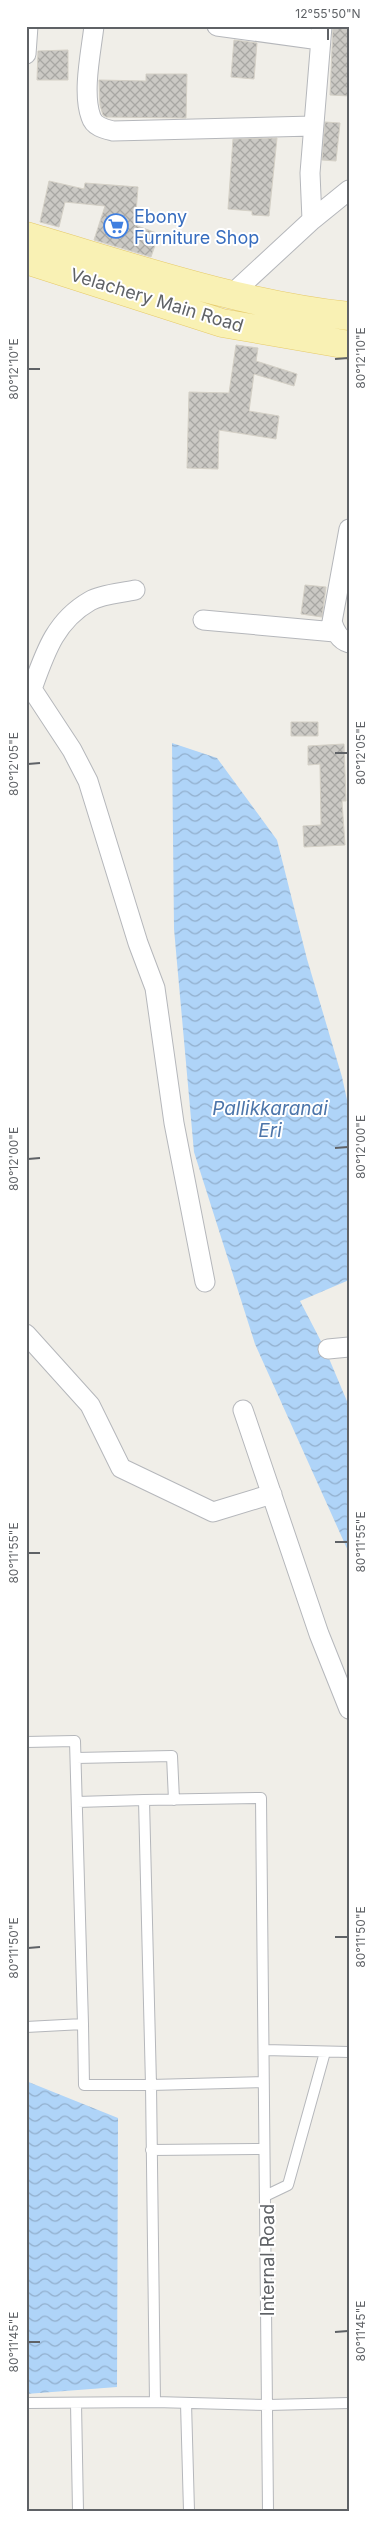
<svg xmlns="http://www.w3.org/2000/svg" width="375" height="2537" font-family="Inter,sans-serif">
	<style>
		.water { fill: url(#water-waves) }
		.building { fill: url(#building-cross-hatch); stroke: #d4d0c6 }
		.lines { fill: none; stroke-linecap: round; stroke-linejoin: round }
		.service-casing { stroke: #b5b7bb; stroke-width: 12 }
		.minor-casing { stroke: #b5b7bb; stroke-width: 21 }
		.primary-casing { stroke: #e6ca6a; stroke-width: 29 }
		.service { stroke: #fff; stroke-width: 10 }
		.minor { stroke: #fff; stroke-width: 19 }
		.primary { stroke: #f9f1b4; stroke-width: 28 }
		.ticks { fill: none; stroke: #5f6266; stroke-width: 2 }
		.labels { text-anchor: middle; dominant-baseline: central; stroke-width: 4; stroke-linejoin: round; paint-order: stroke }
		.shop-label { font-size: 18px; fill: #366cbe; stroke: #fff; text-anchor: start }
		.street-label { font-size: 18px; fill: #5f6266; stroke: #fff }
		.water-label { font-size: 19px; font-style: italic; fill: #4c75aa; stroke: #fff }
		.neatline { fill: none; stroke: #5f6266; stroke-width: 2 }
		.ticks-label { font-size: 12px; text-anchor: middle; fill: #5f6266 }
	</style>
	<defs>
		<pattern id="water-waves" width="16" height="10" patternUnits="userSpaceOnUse" patternTransform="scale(1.25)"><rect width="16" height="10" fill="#afd4f8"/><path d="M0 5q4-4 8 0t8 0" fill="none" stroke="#92afcd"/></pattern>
		<pattern id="building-cross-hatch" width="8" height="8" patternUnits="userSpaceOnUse" patternTransform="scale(1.25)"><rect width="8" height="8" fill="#cbc9c4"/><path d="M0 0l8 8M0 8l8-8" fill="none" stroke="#a8a7a3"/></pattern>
	</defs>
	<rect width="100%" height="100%" fill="#f0eee8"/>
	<path class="water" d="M172,743l45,15 60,82 30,119 35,118 7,32v171l-49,21 25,48 24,57v147l-94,-209 -61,-192 -20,-223z
		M26,2081l92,37 -1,269 -91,7z"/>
	<path class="building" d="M333,26h16v70l-19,-1z
		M234,40l23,3 -3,36 -23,-2z
		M68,50v30h-31l1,-29z
		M146,74h41l-1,44 -80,-1 -3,-2 -3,-10 -1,-25 47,1z
		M325,122l15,1 -4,38 -14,-1z
		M277,138l-8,78 -17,-1v-4l-24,-2 5,-70z
		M49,181l35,8 1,-6 53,4 -3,38 24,9 -8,23 -57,-17 11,-34 -40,-4 -6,25 -19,-5z
		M236,345l22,3 -2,13 41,13 -3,12 -40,-12 -5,37 30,5 -3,23 -57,-9 -1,39 -31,-1 2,-76 40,1z
		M305,585l21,2 -4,30 -21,-3z
		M291,722h27v14h-27z
		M344,744l2,57h-4l3,44 -41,2 -1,-21 18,-1 -1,-61 -12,1v-19z"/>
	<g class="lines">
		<g class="service-casing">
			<path id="service" d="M26,1742l49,-1 8,283
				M76,1758l96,-2 2,44
				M77,1802l67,-2
				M26,2027l57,-3 1,61h67l-7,-285 117,-2 7,713
				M264,2050l85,2
				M151,2150l113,-1
				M265,2196l23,-11 37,-133
				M155,2402l113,3 81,-2
				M26,2403l129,-1 -4,-317 112,-3
				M76,2403l2,108
				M186,2403l3,108"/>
		</g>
		<g class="minor-casing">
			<path id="minor" d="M94,26c-3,26 -12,67 -3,91 3,10 14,12 22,14l200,-5
				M217,26l103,14
				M26,54l2,-28
				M312,220l-2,-47 12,-147
				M232,294l80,-74 37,-30
				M349,529l-17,93c3,9 7,18 17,21
				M203,620l132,12
				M26,680l46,70 16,31 50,162 17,45 19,135 31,159
				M32,689c13,-36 23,-68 58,-88 12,-7 32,-8 45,-11
				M26,1334l64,71 31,63 92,44 59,-18
				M328,1349l21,-2
				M243,1410l76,224 30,75"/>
		</g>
		<g class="primary-casing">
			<path id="primary" d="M26,236c106,31 213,68 323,80
				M26,260l196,63 127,22"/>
		</g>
		<use href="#service" class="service"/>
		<use href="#minor" class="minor"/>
		<use href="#primary" class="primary"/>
	</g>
	<path class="ticks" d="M328,28v12M335,359l13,-1M28,369h12M335,753h13M28,764l12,-1M335,1148l13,-1M28,1159l12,-1M335,1542h13M28,1553h12M335,1937h13M28,1948l12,-1M335,2332l13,-1M28,2342h12"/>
	<defs>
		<g id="supermarket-ring" transform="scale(1.25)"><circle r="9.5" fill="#fff" stroke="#3f7fe0" stroke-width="1.5"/><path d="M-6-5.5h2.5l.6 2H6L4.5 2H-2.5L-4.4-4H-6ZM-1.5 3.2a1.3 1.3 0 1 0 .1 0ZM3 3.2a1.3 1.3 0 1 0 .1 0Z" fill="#3f7fe0"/></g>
	</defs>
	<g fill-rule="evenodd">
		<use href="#supermarket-ring" x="116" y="226"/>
	</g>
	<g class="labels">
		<g class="shop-label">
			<text x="134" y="216">Ebony<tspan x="134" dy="21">Furniture Shop</tspan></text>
		</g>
		<g class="street-label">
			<text transform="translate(157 300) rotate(17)">Velachery Main Road</text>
			<text transform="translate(267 2260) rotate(-90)">Internal Road</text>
		</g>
		<g class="water-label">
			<text x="270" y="1108">Pallikkaranai<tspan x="270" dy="22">Eri</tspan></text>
		</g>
	</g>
	<rect width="375" height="2537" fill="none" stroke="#ffffff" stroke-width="55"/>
	<rect x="28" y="28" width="320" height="2482" class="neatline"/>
	<g class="ticks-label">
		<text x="328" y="18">12°55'50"N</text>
		<text transform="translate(361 358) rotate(-90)" y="4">80°12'10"E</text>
		<text transform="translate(14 369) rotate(-90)" y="4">80°12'10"E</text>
		<text transform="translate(361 753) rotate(-90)" y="4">80°12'05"E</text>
		<text transform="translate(14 764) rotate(-90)" y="4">80°12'05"E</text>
		<text transform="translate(361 1147) rotate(-90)" y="4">80°12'00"E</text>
		<text transform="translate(14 1159) rotate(-90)" y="4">80°12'00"E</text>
		<text transform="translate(361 1542) rotate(-90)" y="4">80°11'55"E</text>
		<text transform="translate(14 1553) rotate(-90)" y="4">80°11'55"E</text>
		<text transform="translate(361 1937) rotate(-90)" y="4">80°11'50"E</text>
		<text transform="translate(14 1948) rotate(-90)" y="4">80°11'50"E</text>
		<text transform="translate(361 2331) rotate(-90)" y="4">80°11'45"E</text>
		<text transform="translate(14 2342) rotate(-90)" y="4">80°11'45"E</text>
	</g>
</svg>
